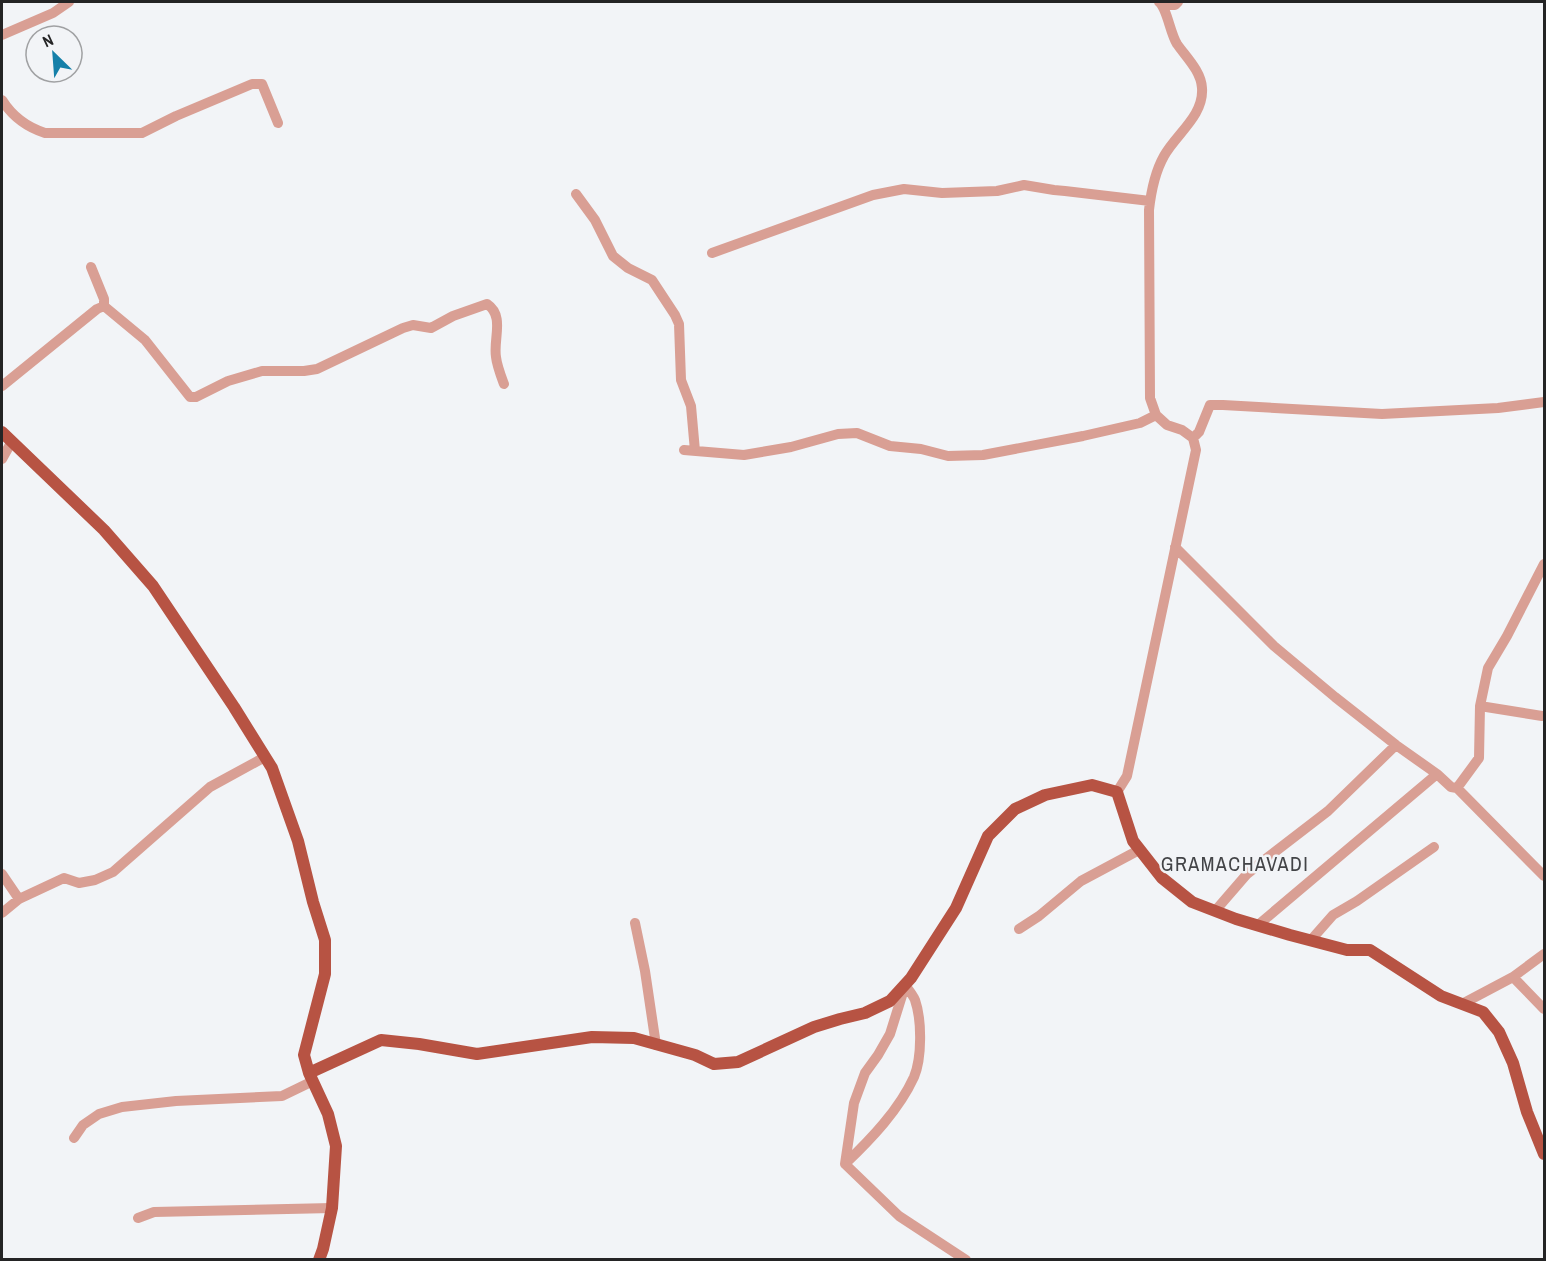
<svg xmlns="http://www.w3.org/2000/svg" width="1546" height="1261" font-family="'Archivo Narrow',sans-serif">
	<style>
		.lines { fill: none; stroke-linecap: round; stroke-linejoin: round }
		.minor { stroke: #d99f94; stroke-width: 10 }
		.major { stroke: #b75343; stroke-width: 12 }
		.labels { text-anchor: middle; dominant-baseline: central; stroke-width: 5; stroke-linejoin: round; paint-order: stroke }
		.quarter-label { font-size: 20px; letter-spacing: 1.5px; fill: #434447; stroke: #f2f4f7 }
	</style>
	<rect width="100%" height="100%" fill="#f2f4f7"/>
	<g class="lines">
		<path class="minor" d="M1163,5h12l3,-3
			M2,35l51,-22 16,-11
			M2,100c10,16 24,27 43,33h97l34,-17 76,-32h10l16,39
			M576,194l19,26 18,36 15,12 24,12 23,35 4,9 2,56 10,26 4,45
			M712,253l161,-58 31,-6 38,4 55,-2 27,-6 30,5 11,1 85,10
			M91,267l13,32v7l41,34 45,57h6l32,-16 34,-10h42l13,-2 86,-41 10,-3 18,3 22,-12 34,-12c18,12 6,35 9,53 1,9 5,19 8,27
			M2,386l95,-77 7,-3
			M1193,438l6,-6 11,-27h13l159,9 116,-6 46,-6
			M684,450l60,5 47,-8 47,-13 19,-1 33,13 31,3 27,7 35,-1 100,-19 57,-13 16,-8
			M2,459l10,-18
			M1175,547l99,99 61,51 61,48 41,29 14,13 6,1 87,88
			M1480,706l62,10
			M1457,788l22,-30 1,-52 8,-38 19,-32 37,-72
			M1117,792l10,-16 69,-326 -3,-12 -11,-8 -15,-5 -11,-10 -6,-17 -1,-188c2,-18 6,-38 15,-54 12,-22 40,-40 38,-68 -1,-17 -16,-31 -25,-44 -7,-11 -10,-36 -18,-42
			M2,874l17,25
			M1215,911l32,-37 16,-13 65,-50 68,-66
			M2,913l17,-14 45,-21 15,5 16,-3 18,-8 97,-85 55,-30
			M635,923l10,48 11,74
			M1258,925l179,-151
			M1019,929l20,-13 42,-35 58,-31
			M1311,940l22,-25 24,-14 77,-54
			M1513,977l31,-23
			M905,986l-15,48 -12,21 -13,18 -11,30 -9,61 54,52 67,44
			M1462,1004l51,-27 31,32
			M74,1138l9,-13 16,-11 23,-7 54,-6 106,-5 31,-15
			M845,1164c26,-25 54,-54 69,-87 8,-19 8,-57 1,-77 -2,-5 -7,-11 -10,-15
			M138,1218l16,-6 178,-4"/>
		<path class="major" d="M2,432l102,98 49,56 81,121 38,61 26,73 15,61 12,38v34l-21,81 5,18 19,41 8,32 -4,62 -9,41 -4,11
			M309,1073l72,-33 38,4 58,10 115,-17 42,1 61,17 19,9 24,-2 76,-35 26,-8 25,-6 25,-12 21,-23 45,-70 32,-72 27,-27 30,-14 47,-10 25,7 16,49 29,37 30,24 44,17 54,16 57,15h23l71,46 42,16 16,20 14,31 14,49 17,42"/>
	</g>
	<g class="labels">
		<g class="quarter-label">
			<text x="1235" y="863">GRAMACHAVADI</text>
		</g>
	</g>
	<rect width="1546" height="1261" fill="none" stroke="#242425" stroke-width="6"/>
	<g transform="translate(54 54) rotate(335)"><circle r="28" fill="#f2f4f7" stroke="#a0a1a3" stroke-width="1.5"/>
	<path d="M0-4.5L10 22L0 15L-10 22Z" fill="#1580a9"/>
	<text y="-9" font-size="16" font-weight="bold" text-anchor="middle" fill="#242425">N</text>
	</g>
</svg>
